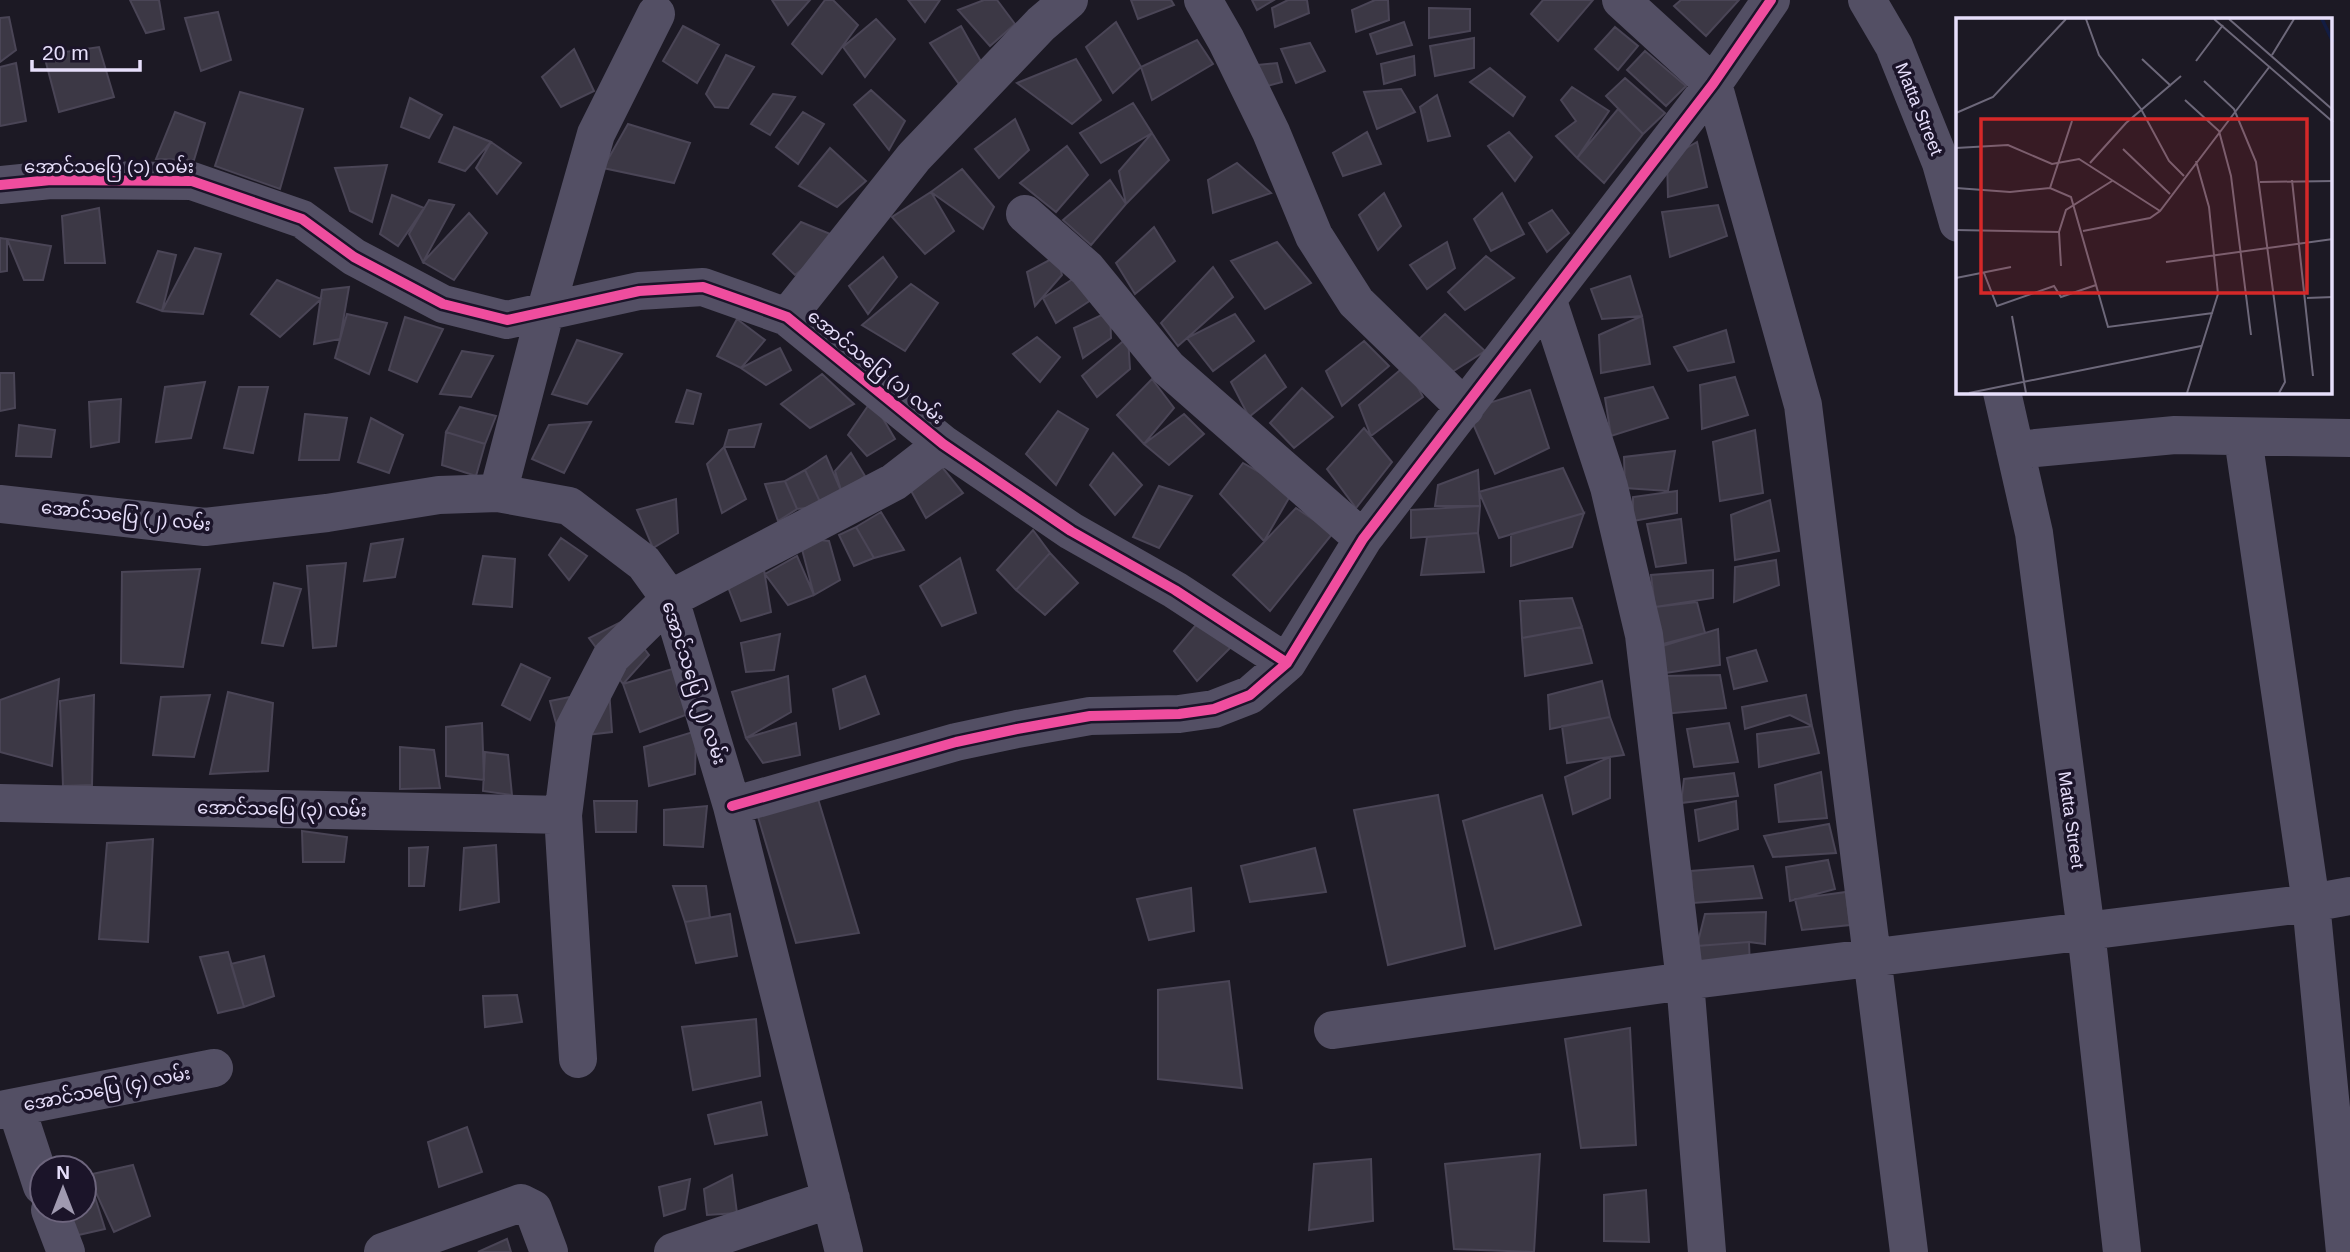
<svg xmlns="http://www.w3.org/2000/svg" width="2350" height="1252" font-family="Helvetica,'Noto Sans Myanmar',sans-serif">
	<style>
		.building { fill: #3c3845; stroke: #4a4556; stroke-width: 2 }
		.lines { fill: none; stroke-linecap: round; stroke-linejoin: round }
		.minor { stroke: #534f64; stroke-width: 38 }
		.cycleway-casing { stroke: #1b1429; stroke-width: 15 }
		.cycleway { stroke: #ef4d9e; stroke-width: 10 }
		.labels { text-anchor: middle; dominant-baseline: central; stroke-width: 7; stroke-linejoin: round; paint-order: stroke }
		.street-label { font-size: 18px; fill: #e7dffb; stroke: #1b1429 }
		.inset-river { fill: none; stroke: #121c42; stroke-width: 3.5 }
		.inset-road { fill: none; stroke: #6d687a; stroke-width: 2 }
		.view { fill: #d62828; fill-opacity: 0.15; stroke: #d62828; stroke-width: 3.5 }
		.inset-edge { fill: none; stroke: #e7dffb; stroke-width: 3.5 }
	</style>
	<rect width="100%" height="100%" fill="#1c1924"/>
	<path class="building" d="M130,0h29l5,29 -18,4z
		M772,0h38l-22,25z
		M825,0h8l25,25 -36,49 -30,-30z
		M908,0h32l-15,22z
		M984,0h13l18,24 -25,22 -32,-36z
		M1131,0h40l3,5 -36,14z
		M1252,0h22l-17,10z
		M1288,0h19l2,13 -34,14 -3,-19z
		M1375,0h13l1,20 -33,12 -4,-22z
		M1543,0h50l-35,41 -27,-27z
		M1681,0h58l-33,36 -32,-30z
		M1429,8l41,1v22l-41,7z
		M218,12l13,48 -30,11 -16,-53z
		M9,17l7,33 -16,12v-44z
		M876,19l19,20 -30,38 -22,-30z
		M1116,22l25,45 -28,26 -27,-46z
		M1404,22l8,23 -35,9 -7,-20z
		M683,26l36,19 -22,38 -34,-22z
		M961,26l22,39 -24,19 -29,-41z
		M1615,27l23,19 -20,24 -23,-21z
		M1474,38v30l-39,8 -5,-30z
		M1197,40l16,24 -61,36 -11,-33z
		M1310,43l15,28 -29,12 -15,-34z
		M99,47l15,50 -55,15 -15,-57z
		M574,49l20,42 -33,16 -19,-30z
		M1645,51l41,35 -20,20 -39,-36z
		M726,55l28,12 -26,41 -13,-1 -9,-13z
		M1414,56l1,19 -31,9 -3,-20z
		M1076,59l25,41 -29,24 -55,-41z
		M16,63l10,58 -26,5v-59z
		M1277,63l5,19 -18,5 -8,-22z
		M1490,68l35,29 -12,19 -43,-34z
		M1625,78l40,35 -22,21 -37,-38z
		M1572,87l37,24 -32,47 -21,-22 20,-15 -15,-21z
		M1401,89l14,23 -38,17 -13,-37z
		M871,90l34,31 -16,29 -35,-45z
		M240,92l63,17 -23,80 -65,-23z
		M773,94l22,3 -25,38 -19,-11z
		M1437,95l13,41 -22,5 -8,-34z
		M410,98l32,17 -13,23 -28,-11z
		M1133,103l19,30 -51,30 -21,-30z
		M1618,109l25,25 -39,49 -27,-25z
		M175,112l30,11 -11,37 -38,-1z
		M803,112l21,12 -26,40 -22,-17z
		M1015,119l14,31 -30,28 -24,-29z
		M628,124l62,19 -16,40 -71,-15z
		M454,127l37,15 -26,29 -26,-9z
		M1367,132l14,32 -38,12 -10,-23z
		M1509,132l23,25 -17,24 -27,-35z
		M1152,133l17,27 -43,44 -7,-33z
		M491,142l30,21 -24,31 -21,-26z
		M1697,142l10,45 -39,10 -1,-38z
		M1067,146l21,29 -32,37 -36,-29z
		M830,148l36,33 -29,26 -38,-21z
		M1237,163l34,30 -58,20 -5,-33z
		M387,165l-15,57 -22,-11 -15,-43z
		M962,169l32,38 -11,22 -52,-37z
		M1110,180l16,24 -35,41 -28,-25z
		M931,192l23,39 -29,23 -33,-37z
		M1384,193l17,33 -23,24 -19,-35z
		M1502,193l22,41 -33,17 -17,-32z
		M392,195l32,13 -26,38 -18,-12z
		M429,200l25,5 -31,57 -14,-28z
		M1718,205l9,31 -57,21 -8,-45z
		M99,208l6,55h-40l-3,-47z
		M1552,210l17,23 -22,19 -18,-29z
		M469,213l18,20 -33,47 -31,-18z
		M801,222l39,16 -45,37 -22,-21z
		M1154,227l21,34 -40,33 -19,-31z
		M0,238l7,1v32l-7,1z
		M7,239l44,7 -8,34h-19z
		M1277,242l34,41 -46,26 -34,-48z
		M1447,242l8,26 -28,21 -17,-24z
		M195,248l26,6 -18,60 -41,-3z
		M158,251l18,4 -14,56 -25,-9z
		M1057,256l5,19 -27,31 -8,-34z
		M1486,256l28,22 -49,32 -17,-18z
		M883,257l14,20 -29,37 -19,-28z
		M1213,267l20,30 -55,49 -17,-23z
		M1630,276l12,40 -40,3 -11,-30z
		M1076,277l15,23 -35,23 -13,-25z
		M277,280l44,19 -41,38 -29,-23z
		M911,284l27,19 -33,48 -43,-26z
		M349,287l-9,52 -26,5 8,-54z
		M1110,311l1,27 -28,20 -9,-30z
		M347,314l40,9 -18,51 -34,-16z
		M1235,314l19,27 -41,30 -26,-33z
		M1445,314l40,37 -36,23 -31,-34z
		M1642,316l8,48 -49,9 -2,-38z
		M405,317l38,12 -26,53 -28,-12z
		M737,319l28,21 -24,28 -24,-12z
		M1726,330l8,32 -46,9 -14,-24z
		M1037,337l23,20 -20,25 -27,-28z
		M1128,337l2,32 -33,28 -15,-21z
		M577,340l45,14 -35,50 -35,-10z
		M1364,341l25,25 -47,40 -16,-35z
		M780,348l11,22 -25,15 -25,-17z
		M462,351l31,5 -22,41 -31,-3z
		M1265,355l21,32 -37,30 -18,-35z
		M1406,365l17,32 -52,39 -12,-31z
		M0,373h14l1,35 -15,3z
		M822,374l32,30 -44,24 -29,-24z
		M1735,377l13,38 -46,14 -2,-44z
		M1152,379l22,29 -30,36 -27,-29z
		M205,382l-14,56 -35,4 9,-55z
		M239,387h29l-15,66 -29,-5z
		M1653,387l15,31 -57,18 -6,-38z
		M1302,388l31,29 -39,31 -24,-25z
		M687,390l14,4 -8,30 -17,-2z
		M1530,390l19,58 -54,26 -28,-64z
		M121,399l-2,43 -28,5 -2,-45z
		M872,400l23,39 -28,17 -19,-21z
		M460,407l36,9 -11,28 -39,-12z
		M1058,411l30,18 -32,56 -30,-31z
		M305,414l42,4 -8,42h-40z
		M1184,414l20,20 -35,31 -25,-21z
		M371,418l32,17 -14,38 -31,-11z
		M591,422l-27,51 -32,-14 17,-34z
		M761,424l-7,23h-30l5,-17z
		M19,425l36,5 -4,27 -35,-1z
		M1364,428l28,34 -36,46 -29,-39z
		M1755,430l8,63 -43,8 -7,-59z
		M446,432l39,12 -9,32 -34,-11z
		M724,447l22,52 -24,14 -15,-49z
		M1675,451l-7,40 -43,-3 -1,-31z
		M851,453l14,23 -23,17 -7,-22z
		M1113,453l29,32 -27,30 -25,-30z
		M826,456l16,37 -20,13 -17,-36z
		M1243,463l50,28 -29,50 -44,-47z
		M942,467l21,26 -37,25 -17,-31z
		M1563,468l21,45 -85,25 -20,-46z
		M805,470l17,36 -25,3 -12,-28z
		M1478,470l2,36h-45l3,-21z
		M785,481l12,28 -19,12 -13,-37z
		M1159,486l33,10 -33,52 -26,-11z
		M1677,491v22l-44,8v-24z
		M676,499l2,34 -25,15 -16,-38z
		M1770,500l9,51 -44,9 -4,-45z
		M1480,506l-2,27 -67,5v-28z
		M1296,508l37,25 -63,78 -37,-36z
		M881,512l23,38 -30,8 -18,-31z
		M1584,513l-12,34 -61,19v-32z
		M1681,519l5,44 -30,4 -9,-43z
		M856,527l18,31 -20,8 -15,-31z
		M1033,530l17,23 -34,37 -19,-20z
		M1478,533l6,39 -63,3 6,-38z
		M561,538l26,18 -18,24 -20,-25z
		M799,538l30,3 11,39 -26,15z
		M403,539l-8,38 -31,4 7,-37z
		M1050,553l28,30 -33,32 -29,-25z
		M483,556l32,3 -3,48 -39,-3z
		M797,556l17,39 -26,10 -23,-31z
		M960,558l16,55 -34,13 -22,-40z
		M1776,560l3,25 -45,17 1,-35z
		M346,563l-10,83 -23,2 -6,-82z
		M763,564l8,48 -30,9 -13,-34z
		M200,569l-17,98 -62,-4 1,-91z
		M1713,570v28l-58,9 -4,-32z
		M274,583l27,6 -18,57 -21,-3z
		M1572,598l10,29 -60,11 -2,-37z
		M1697,602l8,31 -46,12 -4,-38z
		M1201,619l32,26 -36,36 -23,-30z
		M623,621l26,34 -26,29 -34,-46z
		M1582,627l10,36 -67,13 -3,-38z
		M1718,629l2,36 -62,9 1,-27z
		M780,634l-6,36 -28,2 -5,-29z
		M1756,650l11,31 -33,8 -7,-31z
		M521,664l29,14 -20,42 -28,-15z
		M679,667l9,47 -48,18 -17,-48z
		M1720,675l6,33 -62,6 -2,-38z
		M788,676l3,36 -45,26 -14,-46z
		M865,676l14,38 -39,15 -7,-40z
		M59,679l-7,87 -52,-14v-52z
		M1602,681l8,36 -60,12 -2,-34z
		M609,689l3,43 -52,6 -10,-37z
		M228,692l45,11 -5,68 -58,3z
		M94,695l-2,90 -29,1 -3,-85z
		M210,695l-16,62 -41,-2 8,-58z
		M1806,695l6,31 -22,-11 -45,14 -3,-22z
		M1610,717l14,38 -57,8 -5,-37z
		M482,723l2,57 -38,-4v-49z
		M796,723l4,32 -37,8 -17,-25z
		M1729,723l9,39 -44,5 -7,-38z
		M1812,726l7,27 -60,14 -2,-33z
		M696,731l-1,43 -46,12 -5,-39z
		M400,747l34,3 6,38 -40,1z
		M485,752l23,3 4,40 -29,-4z
		M1610,757v41l-37,16 -8,-37z
		M1821,772l6,46 -48,4 -4,-37z
		M1734,773l4,23 -57,7 3,-24z
		M815,789l44,144 -63,10 -41,-136z
		M1438,795l27,151 -77,19 -34,-155z
		M1542,795l39,130 -86,24 -32,-128z
		M594,801h43l-1,31h-40z
		M1736,801l2,28 -39,12 -4,-31z
		M707,806l-4,41 -39,-2v-35z
		M1829,824l7,29 -63,4 -9,-21z
		M302,831l45,6 -3,25h-41z
		M153,839l-5,103 -49,-3 8,-96z
		M496,845l3,57 -39,8 4,-62z
		M428,847l-4,39h-15v-38z
		M1315,848l11,44 -76,10 -9,-36z
		M1828,860l7,29 -45,12 -4,-34z
		M1753,866l9,32 -69,5 -2,-32z
		M673,886h33l4,32 -25,4z
		M1191,888l3,43 -45,9 -12,-41z
		M1846,892l4,33 -48,5 -7,-31z
		M1766,912l-1,32 -16,-2 -52,4 8,-32z
		M730,914l7,42 -41,7 -11,-41z
		M1749,942l1,27 -51,3 -2,-26z
		M228,952l16,55 -26,6 -18,-56z
		M264,956l10,40 -30,11 -13,-43z
		M1229,981l13,107 -84,-9v-89z
		M517,995l5,27 -37,5 -2,-31z
		M756,1019l4,57 -67,14 -11,-63z
		M1630,1028l6,117 -55,3 -16,-109z
		M761,1102l6,33 -52,9 -7,-29z
		M467,1127l15,45 -43,15 -11,-45z
		M1540,1154l-6,98 -80,-3 -9,-85z
		M1371,1159l2,62 -64,9 5,-66z
		M133,1165l17,51 -36,16 -26,-57z
		M88,1175l17,54 -31,7 -9,-26h19v-34z
		M732,1175l5,38 -30,2 -3,-26z
		M690,1179l-5,30 -21,7 -5,-29z
		M1646,1190l3,52 -45,-1v-46z
		M507,1239l4,13h-33z"/>
	<g class="lines">
		<path class="minor" d="M1203,0l23,40 45,92 43,104 42,66 109,106
			M1621,0l92,84 90,321 106,847
			M1867,0l27,46 47,117 17,60
			M0,185l51,-5 141,1 110,38 52,38 89,47 64,16 132,-29 64,-4 51,18 33,12 156,127 128,87 104,59 112,73
			M1025,214l62,55 81,99 195,171
			M1548,301l61,186 35,148 41,346 22,271
			M787,317l127,-160 127,-133 28,-24
			M2002,392l32,141 52,398 36,321
			M2243,438l68,465 34,349
			M2015,450l160,-15 175,3
			M498,493l47,-180 51,-179 60,-120
			M0,504l205,23 122,-14 112,-18 59,-2 71,13 75,57 26,36 62,207 112,446
			M0,803l563,12
			M732,806l224,-64 61,-13 73,-13 89,-2 35,-5 36,-14 37,-32 76,-124 350,-455 58,-84
			M1333,1030l352,-49 626,-78 39,-7
			M578,1059l-15,-244 11,-86 37,-72 59,-58 224,-117 49,-38
			M16,1107l26,79
			M0,1110l214,-42
			M50,1210l16,42
			M383,1252l138,-49 12,6 16,43
			M673,1252l158,-53"/>
		<g class="cycleway-casing">
			<path id="cycleway" d="M0,185l51,-5 141,1 110,38 52,38 89,47 64,16 132,-29 64,-4 51,18 33,12 156,127 128,87 104,59 112,73
				M732,806l224,-64 61,-13 73,-13 89,-2 35,-5 36,-14 37,-32 76,-124 350,-455 58,-84"/>
		</g>
		<use href="#cycleway" class="cycleway"/>
	</g>
	<g class="labels">
		<g class="street-label">
			<text transform="translate(1919 109) rotate(68)">Matta Street</text>
			<text x="109" y="167">အောင်သပြေ (၁) လမ်း</text>
			<text transform="translate(876 367) rotate(39)">အောင်သပြေ (၁) လမ်း</text>
			<text transform="translate(126 516) rotate(6)">အောင်သပြေ (၂) လမ်း</text>
			<text transform="translate(694 683) rotate(72)">အောင်သပြေ (၂) လမ်း</text>
			<text transform="translate(282 809) rotate(1)">အောင်သပြေ (၃) လမ်း</text>
			<text transform="translate(2071 820) rotate(82)">Matta Street</text>
			<text transform="translate(107 1089) rotate(-11)">အောင်သပြေ (၄) လမ်း</text>
		</g>
	</g>
	<g transform="translate(1956 18)">
		<rect width="376" height="376" fill="#1c1924"/>
		<path class="inset-river" d="M366,1l11,23"/>
		<path class="inset-road" d="M130,1l13,36 42,54 28,52 15,15M258,1l119,103M273,1l104,91M316,37l22,-36M186,41l29,27M240,43l27,-36M248,63l30,28 22,53 29,220 -6,11M229,82l34,31 12,45 20,159M0,95l37,-16 73,-78M0,130l52,-3 44,19 27,-5 81,52M167,131l47,45M134,145l36,-40 55,-47M336,162l21,196M304,164l73,-1M0,170l54,4 40,-4 21,9 37,130 105,-14M94,170l22,-67M0,212l103,2M127,213l67,-13 10,-7 110,-145M210,244l167,-23M105,248l-2,-34 7,-22 46,-29M28,255l13,33 57,-20 7,11 35,-12M0,260l55,-11M351,280l26,-1M56,298l14,77M13,375l232,-47M231,375l31,-99 -9,-87 -13,-46"/>
		<path class="view" d="M25,101h326v174h-326z"/>
		<rect width="376" height="376" class="inset-edge"/>
	</g>
	<g transform="translate(63 1189)"><circle r="33" fill="#1b1429" stroke="#6d657d" stroke-width="2"/>
	<path d="M0-5L12 26L0 18L-12 26Z" fill="#a09ab0"/>
	<text y="-10" font-size="19" font-weight="bold" text-anchor="middle" fill="#e7dffb">N</text>
	</g>
	<path d="M32 60v10h108v-10" fill="none" stroke="#e7dffb" stroke-width="3.5"/>
	<text x="42" y="60" font-size="21" fill="#e7dffb" stroke="#1b1429" stroke-width="5" paint-order="stroke">20 m</text>
</svg>
